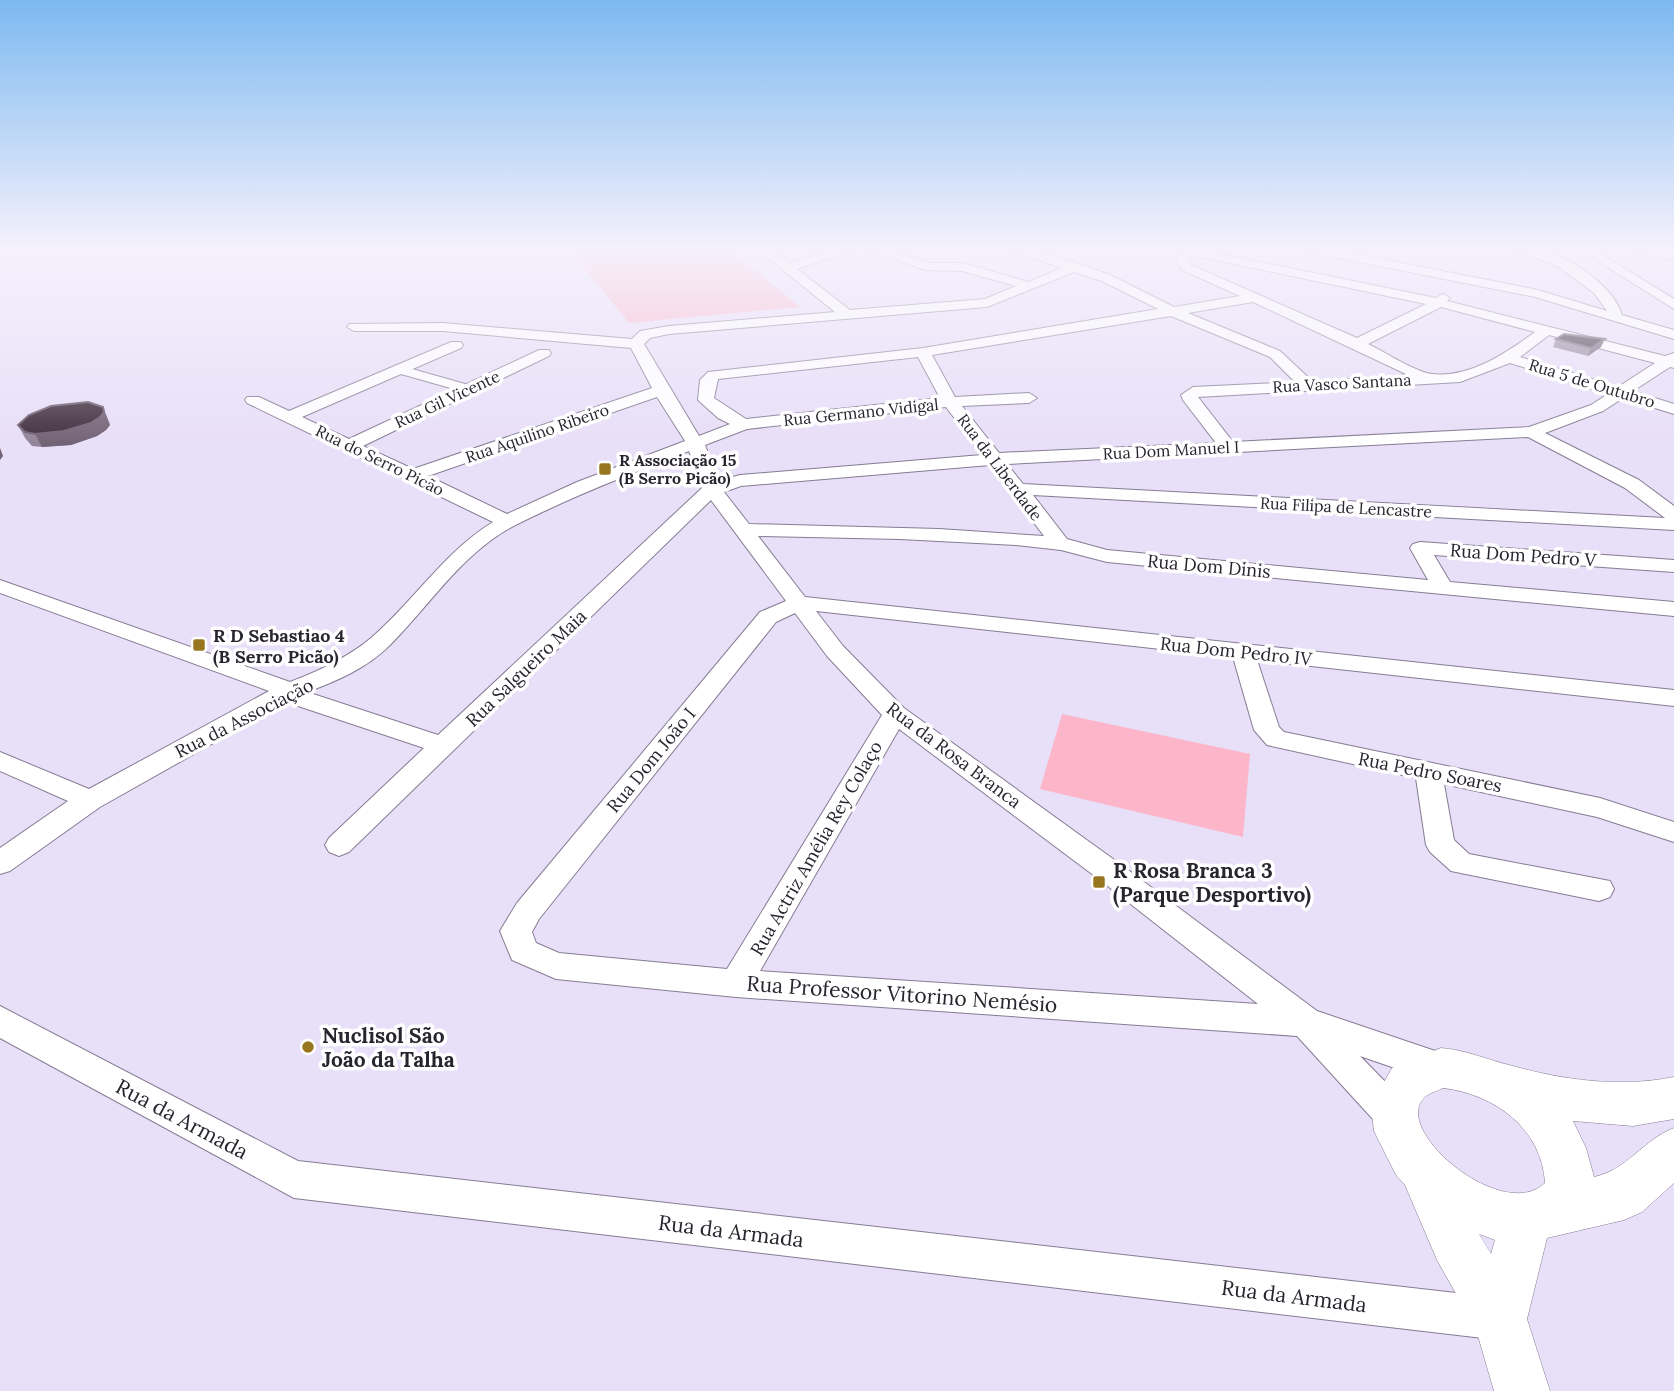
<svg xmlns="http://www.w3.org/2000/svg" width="1674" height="1391" font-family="Lora,serif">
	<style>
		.green { fill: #fcb5c9 }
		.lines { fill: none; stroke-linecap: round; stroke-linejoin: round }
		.pedestrian-casing { stroke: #857c93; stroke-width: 2 }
		.minor-casing { stroke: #857c93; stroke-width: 2 }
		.tertiary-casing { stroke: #857c93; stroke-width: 1 }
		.pedestrian { fill: #fff; fill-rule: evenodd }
		.minor { fill: #fff; fill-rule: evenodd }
		.tertiary { fill: #fff; fill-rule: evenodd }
		.wall { fill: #94869a }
		.shaded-wall { fill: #726375 }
		.building { fill: #402e3d; stroke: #726375; stroke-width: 2 }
		.poi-dot { fill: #98761f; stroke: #fff; stroke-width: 2.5 }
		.labels { text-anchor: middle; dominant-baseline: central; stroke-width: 7; stroke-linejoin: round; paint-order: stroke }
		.far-street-label { font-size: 16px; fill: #28252e; stroke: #fff }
		.far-poi-label { font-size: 16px; font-weight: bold; fill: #28252e; stroke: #fff; text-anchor: start }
		.street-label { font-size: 18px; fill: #28252e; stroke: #fff }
		.poi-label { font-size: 18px; font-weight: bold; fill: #28252e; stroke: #fff; text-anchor: start }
		.near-poi-label { font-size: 21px; font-weight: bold; fill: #28252e; stroke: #fff; text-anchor: start }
		.near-street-label { font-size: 21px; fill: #28252e; stroke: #fff }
	</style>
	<rect width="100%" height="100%" fill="#e8dff8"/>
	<path class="green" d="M568,249h161l71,58 -171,16z
		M1062,714l188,40 -7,83 -203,-48z"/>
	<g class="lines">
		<g class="pedestrian-casing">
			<path id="pedestrian" d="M398,365l74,21 2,3 -6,4 -74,-21v-6z"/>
		</g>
		<g class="minor-casing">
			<path id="minor" d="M757,249h13l19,14 49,-14h19l-60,20 53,41 135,-11 31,-13 -54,-15 -37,-1 -59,-21h18l46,14h33l65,19 34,-14 -57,-19h19l56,15 30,11 64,32 66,-11 -58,-26 -6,-10 5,-7 -8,-4h23l240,49 7,-4 7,4 -3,3 218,55 9,-3v15l-4,-1 -37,24 41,13v10l-51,-16 -20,13 -58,22 94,47 35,26v24l-641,-35 34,44 40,11 321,30 -18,-32 3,-4 7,-2 254,18v12l-240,-17 16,27 224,20v14l-567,-54 -46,-12 -45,-5 -116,-6 -142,-3 47,61 869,93v16l-417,-46 22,67 5,5 316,66 74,24v20l-77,-25 -153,-33 10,56 15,14 141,27 4,8 -4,8 -11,4 -148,-30 -21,-19 -4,-7 -10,-67 -149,-33 -13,-15 -21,-73 -417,-46 27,35 61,62 216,156 197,147 136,46 6,11 -6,11 -12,5 -81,-28 47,48 5,12 -5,12 -13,5 -13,-5 -84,-92 -561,-39 -180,-18 -44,-19 -12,-29 17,-28 243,-291 26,-11 -75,-101 -362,352 -10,4 -10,-4 -4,-7 4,-7 95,-90 -138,-46 -186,105 -90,64 -10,3v-26l68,-47 -68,-30v-19l89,37 180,-98 -269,-98v-13l290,102c29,-11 57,-24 81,-44 43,-37 73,-86 122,-116l-246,-119 -2,-3 2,-3h12l30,14 162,-69h10l2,3 -2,3 -159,69 47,22 190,-89h10l2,3 -2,3 -186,90 50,23 239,-81 -21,-40 -188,-17h-89l-7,-4 2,-3 94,-1 189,16 8,-8 29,-5 166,-14zM1191,255l235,49 -69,34 -166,-73 -3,-5zM1074,272l28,9 56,28 -235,39 -215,24 -8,8 -2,20 20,18 12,6 -31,12 -55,-92 6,-6 19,-4 318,-27zM1253,302l155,73 -96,6 -32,-30 -92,-38zM1441,307l94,25c-29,21 -65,46 -103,42 -17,-2 -47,-22 -64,-30zM1171,316l99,41 25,25 -102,5 -12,8 2,5 33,43 -217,10 -37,-47 67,-3 8,-5 -8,-5 -74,4 -23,-42zM1549,335l106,28 -37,24 -98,-30zM918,357l22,41 -194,21 -32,-21 4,-19zM1510,363l98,31 -17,11 -62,22 -296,15 -35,-45 262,-15zM657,397l28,44 -108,41 -70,32 -79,-38zM946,407l36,48 -242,20 -22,6 -13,-36 42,-16zM1528,437l97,51 40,30 -642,-34 -16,-20zM689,451l13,37 -264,247 -131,-43c30,-11 60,-24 83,-47 34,-34 61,-75 100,-104 18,-14 40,-23 61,-33 45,-21 92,-39 138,-57zM990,465l54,71 -105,-7 -190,-5 -25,-32 17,-6zM795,613l32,43 55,59 -155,254 -168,-16 -23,-10 -4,-11 7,-13 237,-297zM899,729l201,151 158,124 -498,-33z
				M1307,249h24l207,41 69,21 -13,-18 -35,-26 -47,-18c11,0 23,-1 34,2 27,8 68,36 76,64l52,15v9l-139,-42 -222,-44z
				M1579,249h14l81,50v10z
				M1632,249l42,3v8l-40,-8z
				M0,1006l298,155 1202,137 15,6 6,15 -6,15 -15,6 -1206,-142 -294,-160z"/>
		</g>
		<g class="tertiary-casing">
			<path id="tertiary" d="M1441,1048c25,2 44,11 68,17 53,15 111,23 165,12v42l-41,7 -60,-5 13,27 8,29c33,-7 49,-37 80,-49v55l-32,29 -18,8 -77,18 -20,81 23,72h-56l-18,-62 -39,-69 -32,-75 -9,-10 -22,-44 -3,-26 21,-37zM1443,1088c52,6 99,41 102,95 -42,41 -154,-53 -121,-85 4,-5 14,-7 19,-10zM1479,1234l16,6 -4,14z"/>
		</g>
		<use href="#pedestrian" class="pedestrian"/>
		<use href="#minor" class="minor"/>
		<use href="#tertiary" class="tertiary"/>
	</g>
	<path class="wall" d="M1556,339l45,8 -13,9 -35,-9z
		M103,407l7,18 -4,5 -9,6 -26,9 -29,2 -10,-1 -7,-8 -7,-13z"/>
	<path class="shaded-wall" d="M1605,339l-4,8 -13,9 3,-8z
		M103,407l7,18 -4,5 -9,6 -26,9 -29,2 -7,-13z
		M0,448l3,8 -3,4z"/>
	<path class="building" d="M1564,334l41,5 -14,9 -35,-9z
		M88,402l15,5 1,5 -4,5 -9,6 -27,8 -29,3 -10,-2 -7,-7 11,-10 22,-9z"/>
	<linearGradient id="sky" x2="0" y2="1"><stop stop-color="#7db9f0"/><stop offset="0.56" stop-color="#f5f1fc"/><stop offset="1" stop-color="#f5f1fc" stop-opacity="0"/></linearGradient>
	<rect width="1674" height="444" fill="url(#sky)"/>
	<g class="poi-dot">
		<rect x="598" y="462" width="14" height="14" rx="3.5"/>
		<rect x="192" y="638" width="14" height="14" rx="3.5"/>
		<rect x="1092" y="875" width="14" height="14" rx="3.5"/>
		<circle cx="308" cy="1047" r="7"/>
	</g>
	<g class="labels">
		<g class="far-street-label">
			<text transform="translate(1342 383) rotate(-3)">Rua Vasco Santana</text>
			<text transform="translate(1592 383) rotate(17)">Rua 5 de Outubro</text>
			<text transform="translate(447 399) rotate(-25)">Rua Gil Vicente</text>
			<text transform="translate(861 412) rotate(-6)">Rua Germano Vidigal</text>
			<text transform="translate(537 433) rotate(-19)">Rua Aquilino Ribeiro</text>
			<text transform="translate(1171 450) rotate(-3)">Rua Dom Manuel I</text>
			<text transform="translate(380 460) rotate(26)">Rua do Serro Picão</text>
			<text transform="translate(1000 467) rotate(53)">Rua da Liberdade</text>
			<text transform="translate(1346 507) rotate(3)">Rua Filipa de Lencastre</text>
		</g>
		<g class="far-poi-label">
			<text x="619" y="460">R Associação 15<tspan x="619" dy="18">(B Serro Picão)</tspan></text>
		</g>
		<g class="street-label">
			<text transform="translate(1523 555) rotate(4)">Rua Dom Pedro V</text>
			<text transform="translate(1209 566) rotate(5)">Rua Dom Dinis</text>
			<text transform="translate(1236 651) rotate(6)">Rua Dom Pedro IV</text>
			<text transform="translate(526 668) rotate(-44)">Rua Salgueiro Maia</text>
			<text transform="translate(244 718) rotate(-27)">Rua da Associação</text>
			<text transform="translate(954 755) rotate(37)">Rua da Rosa Branca</text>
			<text transform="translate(651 760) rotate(-51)">Rua Dom João I</text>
			<text transform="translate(1430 772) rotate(11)">Rua Pedro Soares</text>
			<text transform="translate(816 848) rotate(-60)">Rua Actriz Amélia Rey Colaço</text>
		</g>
		<g class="poi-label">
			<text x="213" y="635">R D Sebastiao 4<tspan x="213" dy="21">(B Serro Picão)</tspan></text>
		</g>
		<g class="near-poi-label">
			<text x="1113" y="870">R Rosa Branca 3<tspan x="1113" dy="24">(Parque Desportivo)</tspan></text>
			<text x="322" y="1035">Nuclisol São<tspan x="322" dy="24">João da Talha</tspan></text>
		</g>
		<g class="near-street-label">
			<text transform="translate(902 994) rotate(4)">Rua Professor Vitorino Nemésio</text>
			<text transform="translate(182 1119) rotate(28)">Rua da Armada</text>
			<text transform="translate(731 1231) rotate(7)">Rua da Armada</text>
			<text transform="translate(1294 1296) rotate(7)">Rua da Armada</text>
		</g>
	</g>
</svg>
